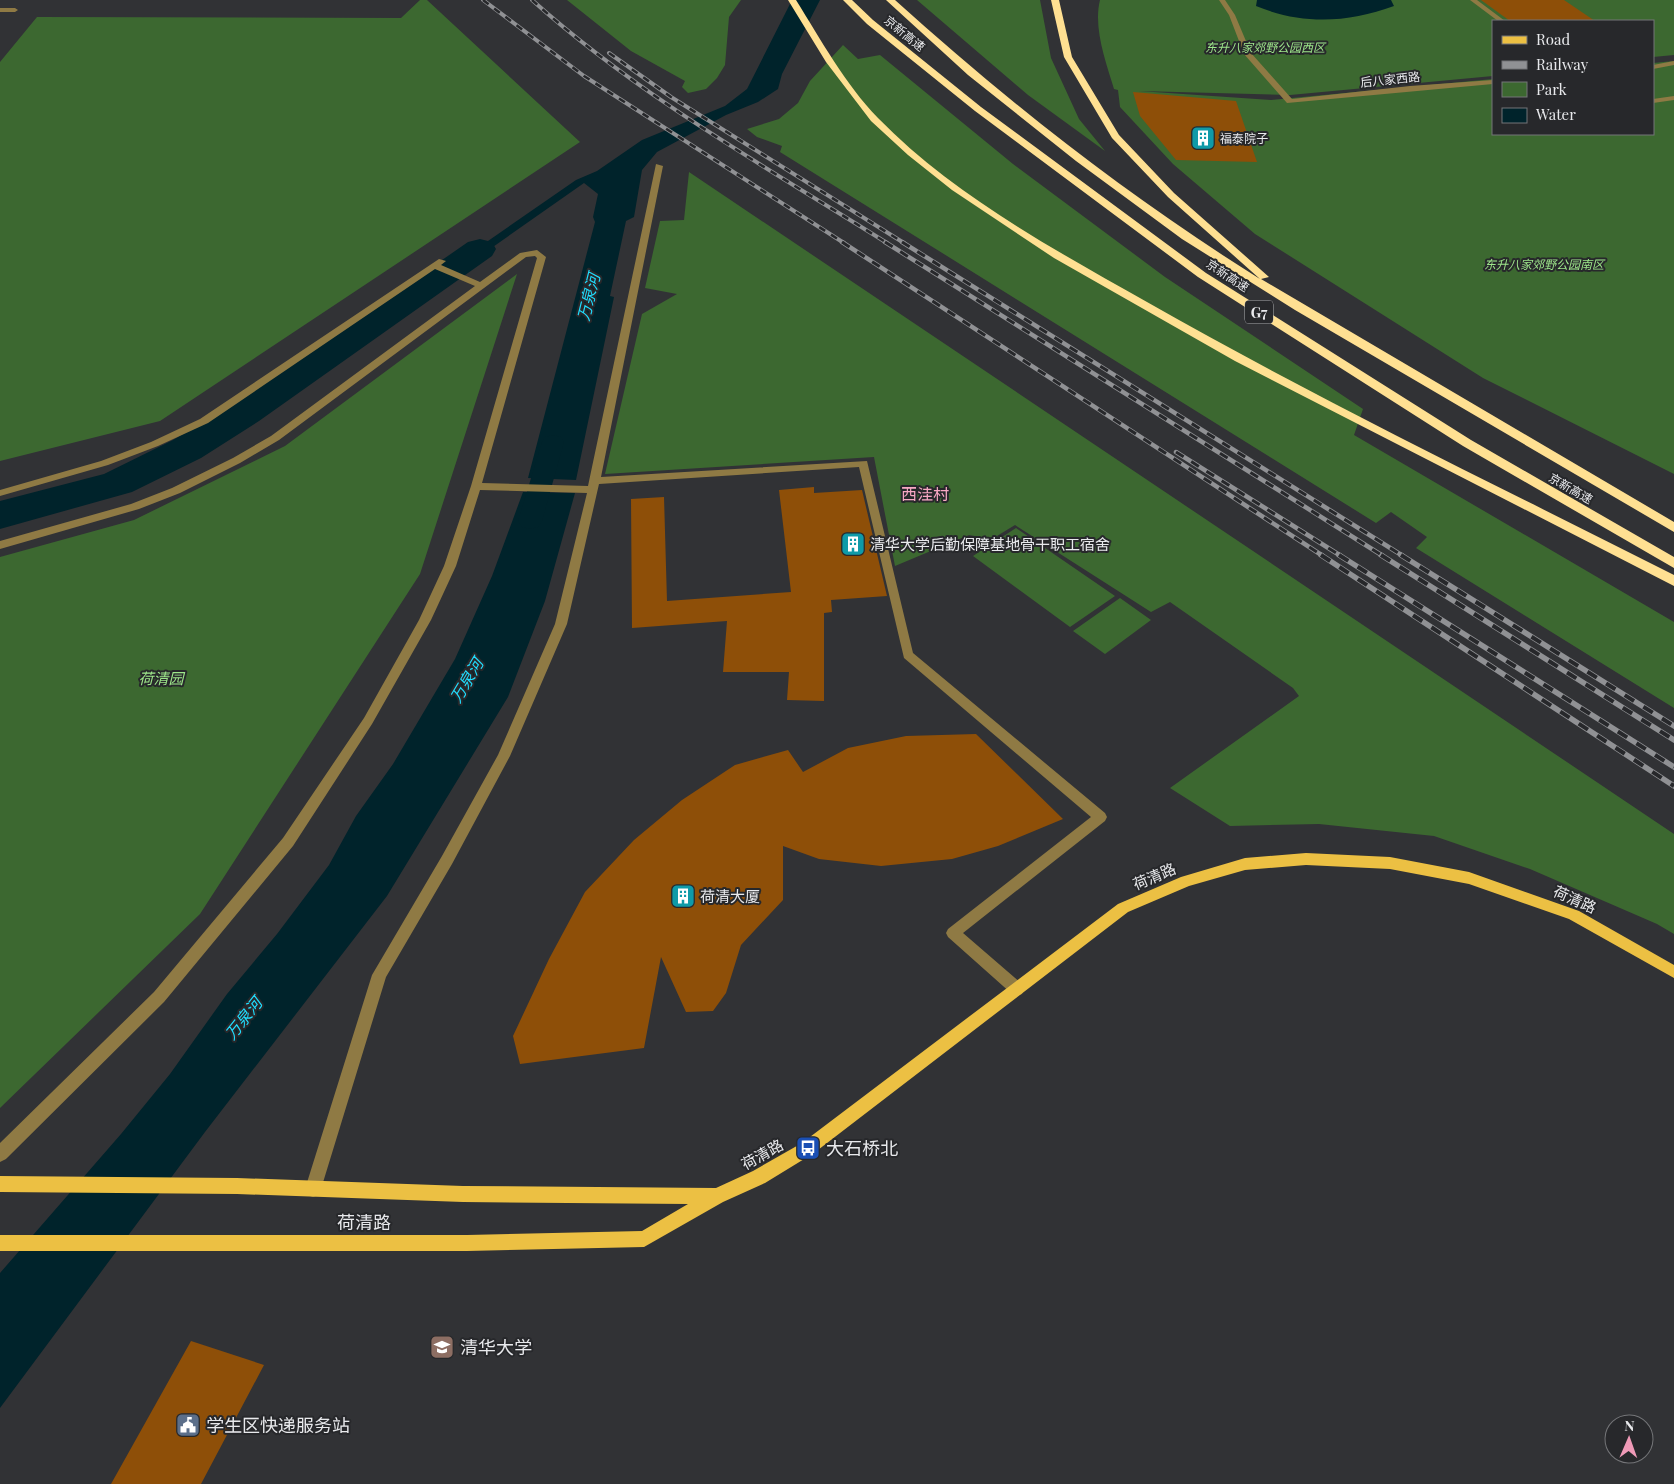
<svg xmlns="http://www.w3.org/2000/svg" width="1674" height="1484" font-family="'Playfair Display','Noto Sans SC',serif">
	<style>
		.green { fill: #3c6830 }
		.water { fill: #00232b }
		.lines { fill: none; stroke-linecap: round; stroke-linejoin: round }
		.canal { fill: #00232b; fill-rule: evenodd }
		.river { fill: #00232b; fill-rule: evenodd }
		.building { fill: #8e4f08 }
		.minor { fill: #8f7a44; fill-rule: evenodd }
		.major { fill: #ecc043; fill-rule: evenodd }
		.highway { fill: #ffe092; fill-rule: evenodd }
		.rail-far2-casing { stroke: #909194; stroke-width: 4 }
		.rail-far1-casing { stroke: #909194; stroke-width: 4.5 }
		.rail-casing { stroke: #909194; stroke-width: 5.5 }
		.rail-far2 { stroke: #27282b; stroke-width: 2.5; stroke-dasharray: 7; stroke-linecap: butt }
		.rail-far1 { stroke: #27282b; stroke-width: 3; stroke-dasharray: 9; stroke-linecap: butt }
		.rail { stroke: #27282b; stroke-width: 4; stroke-dasharray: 11; stroke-linecap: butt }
		.labels { text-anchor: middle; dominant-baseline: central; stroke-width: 4; stroke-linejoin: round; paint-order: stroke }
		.far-street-label { font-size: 12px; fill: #e8e9ec; stroke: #27282b }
		.far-park-label { font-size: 12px; font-style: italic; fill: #9ee68b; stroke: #27282b }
		.far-poi-label { font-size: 12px; fill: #e8e9ec; stroke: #27282b; text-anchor: start }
		.shield { fill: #27282b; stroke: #aeafb2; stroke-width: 1 }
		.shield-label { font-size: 14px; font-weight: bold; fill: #e8e9ec }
		.poi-label { font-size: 15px; fill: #e8e9ec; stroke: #27282b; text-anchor: start }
		.park-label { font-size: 15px; font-style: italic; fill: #9ee68b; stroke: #27282b }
		.street-label { font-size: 15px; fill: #e8e9ec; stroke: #27282b }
		.water-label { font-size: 16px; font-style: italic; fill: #20deff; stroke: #27282b }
		.neighbourhood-label { font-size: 16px; fill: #f9a8c4; stroke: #27282b }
		.near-poi-label { font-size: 18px; fill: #e8e9ec; stroke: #27282b; text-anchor: start }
		.near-street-label { font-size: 18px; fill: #e8e9ec; stroke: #27282b }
	</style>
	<rect width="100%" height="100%" fill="#313235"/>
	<path class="green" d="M420,0h7l153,142 -420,279 -160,40v-399l37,-45 364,1z
		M567,0h174l-12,17 -4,48 -8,13 -11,11 -18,4 -6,-6 3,-6 -54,-30z
		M917,0h123l11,58 28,61 26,32 -77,-56z
		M1100,0h574v55l-21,2v-36h-160v55l-203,19 -151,-4 132,9 222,-21v55h160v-71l21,-2v413l-191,-96 -228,-144 -82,-70 -53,-57 -2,-17 -4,-1c-8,-27 -21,-61 -14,-89z
		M843,45l15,14 22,-4 133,109 152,113 198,132 -9,26 320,187v86l-258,-160 11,-11 -36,-25 -15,11 -596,-371 2,-6 -25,-9 -10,-8 32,-10 19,-16 12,-22z
		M689,172l985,662v100l-17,-10 -127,-55 -96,-33 -115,-12 -89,2 -60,-38 129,-92 -6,-8 -123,-86 -19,10 -136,-87 -23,14 -23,-4 -74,31 -21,-109 -269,17 37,-160 35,-20 -32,-6 15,-67 24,-1z
		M517,274l-97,300 -220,340 -200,194v-551l134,-37 151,-74z
		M1016,528l99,68 -45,31 -97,-71z
		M1120,598l31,22 -46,34 -32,-23z"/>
	<path class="water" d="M792,0h28l-38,74 -4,15 -20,13 -32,13 -69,37 -15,18 -8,47 -8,4 -16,75 4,1 -38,183 -48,-2 67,-256 -2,-5 5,-23 -14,-11 -151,106 -10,-3 153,-106 21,-9 45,-31 83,-34 22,-17z
		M1257,0h134l3,6c-46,17 -92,19 -138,0z
		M523,492l52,1 -30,108 -37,96 -121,199 -182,236 -205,276v-135l121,-139 49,-60 57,-80 50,-60 52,-69 27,-49 37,-52 62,-105 37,-83z"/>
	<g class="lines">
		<path class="canal" d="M553,435l8,2 3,5 -22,79 -4,6 -8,2 -8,-2 -4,-6 24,-79 3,-5z"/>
		<path class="river" d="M480,239l12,3 4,7 -4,7 -233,165 -58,37 -69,34 -132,37v-28l104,-27 69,-34 60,-35 235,-163z"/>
	</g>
	<path class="building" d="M1481,0h83l31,21h-85z
		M1133,92l103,9 21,61 -81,-2 -36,-44z
		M814,487v6l48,-3 25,106 -56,4 1,12 -8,1v88l-37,-1 2,-28h-66l4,-51 -95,7 -1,-129 33,-2 3,104 124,-9 -12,-102z
		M976,734l87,85 -65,27 -46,13 -71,7 -62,-7 -36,-13v54l-42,45 -15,48 -13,18 -27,1 -25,-55 -17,91 -124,16 -7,-28 36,-77 36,-67 49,-52 48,-40 53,-35 53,-15 15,22 45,-24 58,-12z
		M191,1341l73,24 -63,119h-90z"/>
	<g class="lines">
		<path class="minor" d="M1219,0h6l10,15 16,38 41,46 118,-13 83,-6v4l-206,19 -43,-49 -15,-39z
			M1470,0h7l28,21h-7z
			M0,8h15l3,2 -3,2h-15z
			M1674,61v4l-21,4v-4z
			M1674,96v4l-21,3v-4z
			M656,164l7,2 -62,311 266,-16 46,192 192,160 2,4 -2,4 -142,112 59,51 2,5 -2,5 -5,2 -5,-2 -64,-57 -2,-4 2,-4 143,-112 -187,-159 -45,-191 -260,17 -32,140 -57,132 -58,108 -66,113 -65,212 -2,6 -6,2 -6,-2 -2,-6 67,-214 70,-119 56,-101 57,-131 32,-131 -107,-3 -24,76 -25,54 -59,104 -79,122 -129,156 -158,157 -6,3v-19l154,-151 129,-154 81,-120 55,-98 25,-54 27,-80 66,-228 -2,-2 -9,1 -247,183 -39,23 -60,30 -41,16 -139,40v-8l131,-37 41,-16 61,-30 38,-22 204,-150 -40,-17 -227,154 -50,23 -50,19 -108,31v-6l101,-29 50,-19 49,-23 239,-160 7,2 -5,4 39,17 40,-29 17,-3 9,7 -64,226 106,3z"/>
		<path class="major" d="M1306,853l84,4 79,15 110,39 95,54v13l-105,-59 -100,-35 -79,-15 -84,-4 -61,5 -56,16 -61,26 -314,241 -49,30 -42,19 -79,45 -177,4h-467v-16h467l175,-4 46,-27 -225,-2 -226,-8 -237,-2v-16l237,2 226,8 253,2 37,-17 49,-28 316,-239 63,-27 64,-19z"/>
		<path class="highway" d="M788,0h8c25,40 49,84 82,118 75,77 177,132 269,184 172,98 351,184 527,273v11l-439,-225 -181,-103 -102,-68 -44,-35 -37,-34 -45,-59z
			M843,0h9l21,20 108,87 225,166 265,167 203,117v11l-211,-122 -265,-169 -223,-166 -108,-87z
			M886,0h9c114,103 234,197 365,279l-92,-82 -56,-59 -48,-81 -13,-57h8l13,57 47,78 55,58 95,84 -8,2 413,243v10l-379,-222 -113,-71 -106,-78 -108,-86z"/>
		<g class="rail-far2-casing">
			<path id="rail-far2" d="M483,0l101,76 260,167
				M532,0c107,96 234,167 355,243
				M609,53l62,44 233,146"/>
		</g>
		<g class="rail-far1-casing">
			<path id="rail-far1" d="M842,242l481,314
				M885,242l498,314
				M902,242l501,314
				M1176,452l165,104"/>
		</g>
		<g class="rail-casing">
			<path id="rail" d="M1321,555l353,231
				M1339,555l335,212
				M1381,555l293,185
				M1401,555l273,171"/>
		</g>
		<use href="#rail-far2" class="rail-far2"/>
		<use href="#rail-far1" class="rail-far1"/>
		<use href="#rail" class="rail"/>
	</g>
	<defs>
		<g id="building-square" transform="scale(1.25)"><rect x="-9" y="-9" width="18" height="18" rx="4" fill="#0f9aa8" stroke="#27282b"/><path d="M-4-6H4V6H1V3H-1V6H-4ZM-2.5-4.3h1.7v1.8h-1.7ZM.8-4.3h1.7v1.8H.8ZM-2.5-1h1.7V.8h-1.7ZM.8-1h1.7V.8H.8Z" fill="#fff"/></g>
		<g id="bus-square" transform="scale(1.25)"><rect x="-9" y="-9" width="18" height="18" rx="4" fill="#1a4fb4" stroke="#27282b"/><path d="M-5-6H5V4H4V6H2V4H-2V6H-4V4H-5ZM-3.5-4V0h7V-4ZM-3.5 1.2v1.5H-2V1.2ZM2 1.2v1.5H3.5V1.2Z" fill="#fff"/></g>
		<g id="university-square" transform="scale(1.25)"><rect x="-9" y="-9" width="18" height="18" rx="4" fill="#8d6e63" stroke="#27282b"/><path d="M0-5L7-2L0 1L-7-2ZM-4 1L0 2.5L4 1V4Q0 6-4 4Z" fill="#fff"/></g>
		<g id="civic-square" transform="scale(1.25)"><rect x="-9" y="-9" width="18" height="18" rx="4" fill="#5c6f8a" stroke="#27282b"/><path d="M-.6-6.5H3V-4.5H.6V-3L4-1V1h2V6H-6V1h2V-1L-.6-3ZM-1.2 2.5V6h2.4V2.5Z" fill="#fff"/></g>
	</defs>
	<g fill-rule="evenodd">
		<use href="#building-square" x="1203" y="138"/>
		<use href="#building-square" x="853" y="544"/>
		<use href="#building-square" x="683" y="896"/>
		<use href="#bus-square" x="808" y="1148"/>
		<use href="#university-square" x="442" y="1347"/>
		<use href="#civic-square" x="188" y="1425"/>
	</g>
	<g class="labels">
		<g class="far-street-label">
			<text transform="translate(905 33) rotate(39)">京新高速</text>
			<text transform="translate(1390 79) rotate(-6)">后八家西路</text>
			<text transform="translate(1228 275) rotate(33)">京新高速</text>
			<text transform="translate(1571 488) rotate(30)">京新高速</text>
		</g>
		<g class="far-park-label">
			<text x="1265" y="47">东升八家郊野公园西区</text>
			<text x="1544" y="264">东升八家郊野公园南区</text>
		</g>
		<g class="far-poi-label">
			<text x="1220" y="138">福泰院子</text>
		</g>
		<rect class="shield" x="1245" y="300.5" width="28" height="23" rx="4"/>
		<g class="shield-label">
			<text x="1259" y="312">G7</text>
		</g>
		<g class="poi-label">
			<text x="870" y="544">清华大学后勤保障基地骨干职工宿舍</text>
			<text x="700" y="896">荷清大厦</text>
		</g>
		<g class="park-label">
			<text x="161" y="678">荷清园</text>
		</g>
		<g class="street-label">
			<text transform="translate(1154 876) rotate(-23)">荷清路</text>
			<text transform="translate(1575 899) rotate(24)">荷清路</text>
			<text transform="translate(762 1154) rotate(-29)">荷清路</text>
		</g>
		<g class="water-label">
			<text transform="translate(588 297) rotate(-76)">万泉河</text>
			<text transform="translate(466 680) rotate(-59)">万泉河</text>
			<text transform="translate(243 1018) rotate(-51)">万泉河</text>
		</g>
		<g class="neighbourhood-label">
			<text x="925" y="493">西洼村</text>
		</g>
		<g class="near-poi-label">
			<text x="826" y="1148">大石桥北</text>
			<text x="460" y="1347">清华大学</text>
			<text x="206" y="1425">学生区快递服务站</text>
		</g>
		<g class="near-street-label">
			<text x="364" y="1222">荷清路</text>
		</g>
	</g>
	<rect x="1492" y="20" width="162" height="115" fill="#27282b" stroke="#747578"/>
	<rect x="1502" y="36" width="25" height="8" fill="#ecc043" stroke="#747578"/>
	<text x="1536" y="45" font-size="15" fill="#e8e9ec">Road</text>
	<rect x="1502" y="61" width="25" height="8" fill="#909194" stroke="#747578"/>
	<text x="1536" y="70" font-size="15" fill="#e8e9ec">Railway</text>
	<rect x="1502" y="82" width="25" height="15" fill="#3c6830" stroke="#747578"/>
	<text x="1536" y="95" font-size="15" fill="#e8e9ec">Park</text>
	<rect x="1502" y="108" width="25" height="15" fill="#00232b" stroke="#747578"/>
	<text x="1536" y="120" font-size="15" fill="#e8e9ec">Water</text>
	<g transform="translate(1629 1439) rotate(2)"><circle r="24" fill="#27282b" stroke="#747578"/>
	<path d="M0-4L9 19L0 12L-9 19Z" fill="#ef9ab7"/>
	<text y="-8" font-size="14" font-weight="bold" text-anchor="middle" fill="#e8e9ec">N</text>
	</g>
</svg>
